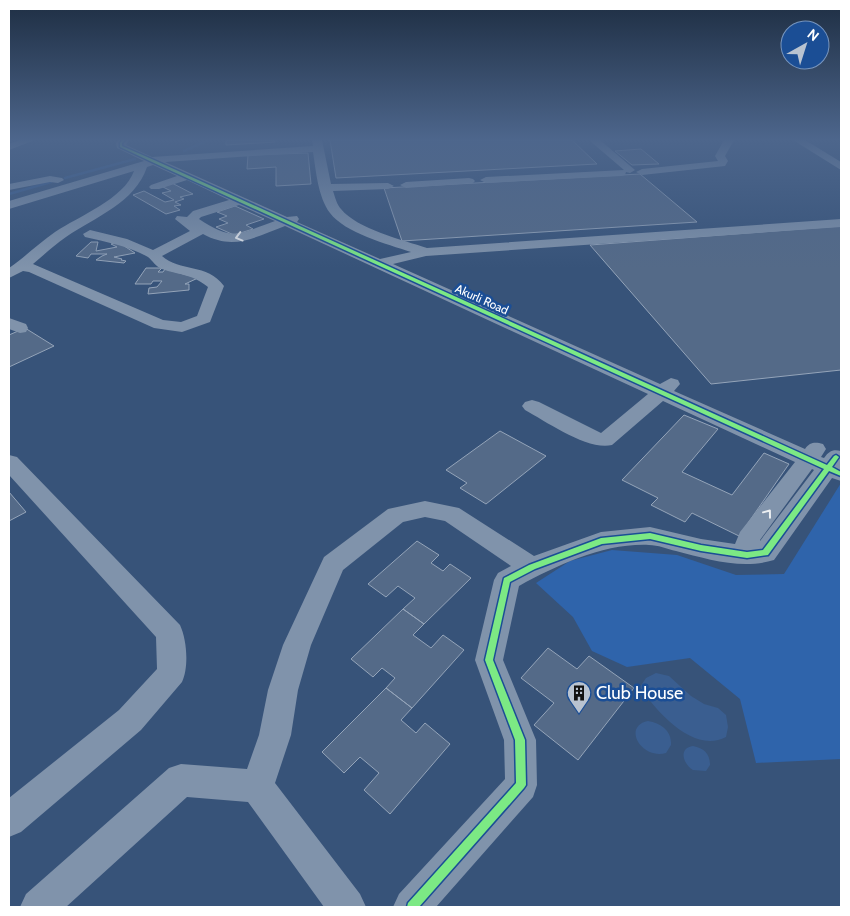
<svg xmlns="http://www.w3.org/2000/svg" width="850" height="916" font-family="Cabin,sans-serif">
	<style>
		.green { fill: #2f64ab }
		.water { fill: #3a5e90 }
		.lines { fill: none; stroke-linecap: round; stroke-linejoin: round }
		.stream { stroke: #3a5e90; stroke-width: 2.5 }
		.building { fill: #546a88; stroke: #94a4b9 }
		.minor { fill: #8093ab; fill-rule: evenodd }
		.cycleway-casing { stroke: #1b4e95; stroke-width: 3 }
		.cycleway { fill: #7ce984; fill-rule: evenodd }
		.oneway { stroke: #eceff2 }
		.labels { text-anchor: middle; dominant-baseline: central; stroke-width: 5; stroke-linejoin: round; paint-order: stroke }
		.far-street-label { font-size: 12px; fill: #fff; stroke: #1b4e95 }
		.near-poi-label { font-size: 18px; fill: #fff; stroke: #1b4e95; text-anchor: start }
	</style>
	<rect width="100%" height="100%" fill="#375379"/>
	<path class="green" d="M841,483v276l-85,4 -16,-64 -50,-41 -63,9 -35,-16 -19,-34 -37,-34 34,-22 42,-11 65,5 59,20 48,-1z"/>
	<path class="water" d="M656,673l13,3 22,20 13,8 14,4 8,7 2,12 -2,10c-33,17 -70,-26 -86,-50l6,-9z
		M648,721c13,2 24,10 23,24l-5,8c-25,7 -44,-27 -18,-32z
		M693,746c11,2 17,8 17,19l-4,6 -13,-1c-10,-6 -15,-22 0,-24z"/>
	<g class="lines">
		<path class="stream" d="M184,151l25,-11
			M65,178l70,-19
			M9,194l42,-12"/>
	</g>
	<path class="building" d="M226,140h49v2l-49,3z
		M330,140h242l25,24 -261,14z
		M641,149l18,15 -27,1 -17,-14z
		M308,153l3,31 -35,2v-19l-29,2 1,-14z
		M640,174l57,48 -295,19 -18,-53z
		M170,182l23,12 -13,3 4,2 -9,3 6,3 -7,1 6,4 -14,4 -33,-19 11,-4 21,11 9,-2 -12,-7 9,-2 -12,-6z
		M235,206l29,13 -18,6 7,4 -19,6 -18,-8 12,-4 -9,-4 8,-3 -10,-4z
		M841,226v144l-130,14 -121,-139z
		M91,242h7l-2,9 21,-4 -6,-3 7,-2 17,11 -21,4 8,2 -1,1 5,1 -2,2 -28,-3 6,-4 5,-2h-16l-3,4 -12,-2z
		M146,268h16l-4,4h5l2,-3 33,9 -13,6h4v6l-41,4 1,-6 8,-1 5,-6h-9l-2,3h-16z
		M25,328l29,18 -45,21v-32z
		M684,415l34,14 -36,43 50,23 32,-42 25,11 -50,72 -47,-23 -7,9 -34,-17 7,-7 -36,-18z
		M500,431l46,25 -60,48 -26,-16 7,-5 -21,-13z
		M9,492l17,20 -17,9z
		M417,541l22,14 -8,8 12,8 7,-7 21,14 -47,46 -21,-15 12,-11 -17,-12 -12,11 -18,-13z
		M403,609l21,15 -11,11 18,13 12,-13 21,15 -52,58 -26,-20 9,-10 -13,-10 -9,9 -22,-18z
		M548,648l29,21 12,-13 45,32 -56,72 -44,-35 20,-22 -33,-25z
		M386,688l26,20 -11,12 15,13 9,-10 25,21 -60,70 -26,-24 15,-17 -19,-16 -16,16 -22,-21z"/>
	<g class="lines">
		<path class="minor" d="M20,140h15l-26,10v-6z
			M118,140h11l-3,5 26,12 161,-11 -1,-6h10l9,44 57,-1 6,3 -6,3 -55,2c2,6 4,14 8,18 16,20 62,31 86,39l414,-29v8l-415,29 -33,8 267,120 11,-6 7,2 2,4 -6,7 131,58c5,-7 10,-7 18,-5l3,5 -5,8 3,1c5,-7 9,-9 17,-7v30l-9,-3 -58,82c-32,10 -67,-1 -98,-9 -9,-2 -18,-6 -27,-6 -45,-2 -91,20 -130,41l-16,74 33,80 1,45 -4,12 -97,110h-43l6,-13 106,-115 -1,-39 -29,-80 19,-80 4,-7 13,-7 -66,-45 -20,-4 -22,5 -60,48 -32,75 -13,45 -7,45 -16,48 85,111 6,13h-42l-76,-105 -61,-5 -121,110h-46l6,-13 143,-126 12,-4 66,5 12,-34 9,-45 15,-45 41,-88 64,-48 37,-8 34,7 75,48 67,-24 49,-5 51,12 34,5 5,-12 55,-70 -132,-61 -51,44c-24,6 -65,-23 -87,-35l-3,-4 3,-4 7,-2 7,2 62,31 47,-39 -363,-168c-30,11 -51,25 -82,8l-41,22c18,16 45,7 62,30l-14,36 -28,10 -28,-4 -125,-56 -6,-1 -14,7v-10c16,-11 30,-25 46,-36 24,-16 69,-33 79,-61l-125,38v-8l135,-40 -27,-13 -1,-5zM313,152c3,19 5,45 17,61 15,20 57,31 81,39l-31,7 -83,-37 2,-3 -2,-3 -10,1 -122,-55zM153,165l24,11 -26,9 -2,2 2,2h8l28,-9 42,20 -36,11 -6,6 -10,-1 -2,3 15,12 -37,19 -26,-11 -37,-9 -7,4 2,3c21,5 44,9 63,20 5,4 7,9 14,12 20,7 28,4 46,18l-11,29 -16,6 -18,-2 -130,-56c11,-9 21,-19 33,-27 29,-20 69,-34 81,-70zM239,205l36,16c-37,13 -41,21 -76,-2l2,-2zM812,469l2,1 -54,71v-1z
			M589,140h11l35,30 -5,3 -4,-1 -1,3 -4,1 -135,7 -6,-3 6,-3 138,-7z
			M724,140h10l-9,16 3,5 -3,5 -83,9 -6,-3 6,-3 76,-8 -3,-5z
			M793,140h12l36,22v8z
			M50,176l12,2 2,2 -6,3 -8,-1 -41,8v-6z
			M469,178l4,1 2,2 -2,2 -67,5 -6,-3 6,-3z
			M9,318l17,6 2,4 -2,4 -6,1 -11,-4z
			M9,455l8,2 163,168c7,15 9,42 2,57l-41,48 -120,102 -12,5v-39l110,-88 38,-41 -1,-32 -147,-162z"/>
		<g class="cycleway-casing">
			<path id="cycleway" d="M122,140h3l-3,3v3l32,14 673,305 7,-9 2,-1 3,2 -7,10 9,5v4l-12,-5 -61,84 -21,3 -46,-7 -51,-12 -48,5 -67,25 -25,13 -17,78 32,80 1,45 -2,3 -105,119h-12l1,-4 108,-120 -1,-43 -30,-80 19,-82 25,-13 72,-27 49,-5 51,12 46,7 16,-2 61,-81 -672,-307 -32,-15v-4z"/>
		</g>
		<use href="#cycleway" class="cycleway"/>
	</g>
	<defs><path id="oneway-chevron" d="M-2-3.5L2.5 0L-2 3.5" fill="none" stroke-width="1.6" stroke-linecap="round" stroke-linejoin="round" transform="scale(1.25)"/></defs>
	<g class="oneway">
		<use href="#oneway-chevron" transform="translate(239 237) rotate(165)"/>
		<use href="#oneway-chevron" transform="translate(768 513) rotate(-53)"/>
	</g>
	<linearGradient id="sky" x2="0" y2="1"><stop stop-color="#1e2e43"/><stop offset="0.52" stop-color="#4d668c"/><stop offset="1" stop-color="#4d668c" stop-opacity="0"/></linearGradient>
	<rect width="850" height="268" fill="url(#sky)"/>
	<defs>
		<g id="building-pin" transform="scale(1.25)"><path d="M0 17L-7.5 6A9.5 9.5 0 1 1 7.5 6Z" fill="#b9c3d0" stroke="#1b4e95"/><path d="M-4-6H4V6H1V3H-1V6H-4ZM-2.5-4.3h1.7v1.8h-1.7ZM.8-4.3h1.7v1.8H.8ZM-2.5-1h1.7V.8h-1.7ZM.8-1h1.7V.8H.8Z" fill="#111"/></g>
	</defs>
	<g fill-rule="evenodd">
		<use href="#building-pin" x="579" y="693"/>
	</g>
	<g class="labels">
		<g class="far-street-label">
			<text transform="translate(482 299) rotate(24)">Akurli Road</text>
		</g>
		<g class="near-poi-label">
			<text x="596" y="693">Club House</text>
		</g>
	</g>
	<rect width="850" height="916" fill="none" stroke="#ffffff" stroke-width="20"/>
	<g transform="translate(805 45) rotate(39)"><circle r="24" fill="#1b4e95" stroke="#7695bf"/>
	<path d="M0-4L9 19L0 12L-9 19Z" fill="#b9c3d0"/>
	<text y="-8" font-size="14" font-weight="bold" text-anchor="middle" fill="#ffffff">N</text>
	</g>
</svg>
